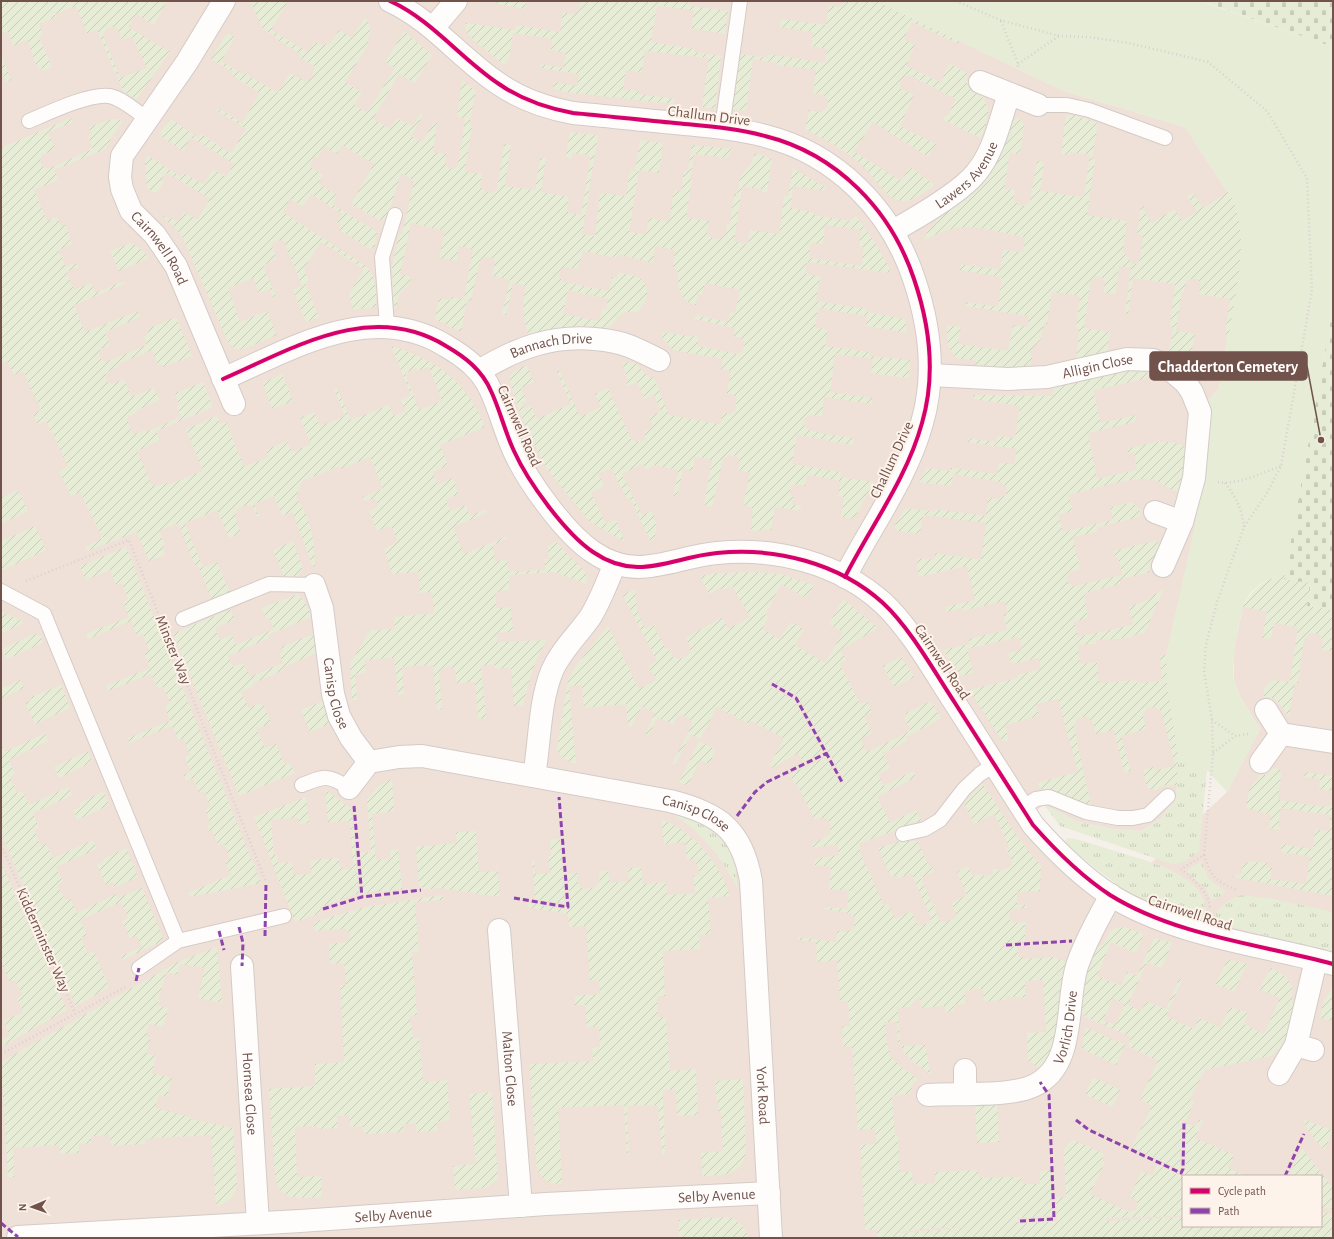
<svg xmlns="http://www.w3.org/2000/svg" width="1334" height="1239" font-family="'Alegreya Sans',sans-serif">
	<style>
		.residential { fill: #efe1d8; fill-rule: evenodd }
		.grass { fill: url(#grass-tufts) }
		.cemetery { fill: url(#cemetery-stones) }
		.park { fill: #e6ecd6 }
		.garden { fill: url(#garden-furrows); fill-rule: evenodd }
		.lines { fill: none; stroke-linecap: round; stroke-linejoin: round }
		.service-casing { stroke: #d4cbc7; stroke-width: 16 }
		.minor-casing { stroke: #d4cbc7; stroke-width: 24 }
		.path { stroke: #d9d0ce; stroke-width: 2.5; stroke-dasharray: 1 3; stroke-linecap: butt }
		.service { stroke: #fefdfc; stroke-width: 14 }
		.minor { stroke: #fefdfc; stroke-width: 22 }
		.quiet { stroke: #8e44ad; stroke-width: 3; stroke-dasharray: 6 3; stroke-linecap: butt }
		.cycleway-casing { stroke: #fef3eb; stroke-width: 6 }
		.cycleway { stroke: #d6006c; stroke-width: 4 }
		.labels { text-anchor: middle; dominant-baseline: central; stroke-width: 4; stroke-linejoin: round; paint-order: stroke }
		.street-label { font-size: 15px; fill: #72534c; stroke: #fef3eb }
		.leader { fill: none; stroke: #72534c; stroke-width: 1.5 }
		.callout-dot { fill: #72534c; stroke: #fef3eb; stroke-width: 1.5 }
		.callout { fill: #72534c; stroke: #72534c; stroke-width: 1.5 }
		.callout-label { font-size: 16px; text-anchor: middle; font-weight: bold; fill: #fff }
	</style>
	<defs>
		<pattern id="grass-tufts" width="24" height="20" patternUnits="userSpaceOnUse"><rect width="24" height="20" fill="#e6ecd6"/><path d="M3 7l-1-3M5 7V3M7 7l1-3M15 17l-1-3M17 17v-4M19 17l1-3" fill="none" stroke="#c9ccb9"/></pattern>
		<pattern id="cemetery-stones" width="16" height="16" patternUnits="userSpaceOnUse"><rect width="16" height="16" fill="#e6ecd6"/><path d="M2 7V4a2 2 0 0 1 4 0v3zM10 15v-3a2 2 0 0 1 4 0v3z" fill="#c9ccb9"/></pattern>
		<pattern id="garden-furrows" width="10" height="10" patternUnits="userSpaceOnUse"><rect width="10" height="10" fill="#e6ecd6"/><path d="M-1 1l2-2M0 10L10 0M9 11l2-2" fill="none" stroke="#c9ccb9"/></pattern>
	</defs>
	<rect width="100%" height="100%" fill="#f6f0ea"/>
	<path class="residential" d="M1,1h874l189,90 121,36 49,75 7,48 -22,138 -14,16v66l-38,215 11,70 -1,30 -2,16 -15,18 -19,12 -29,-2 -33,-7 -35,-17 -10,7 13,36 75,42 105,-98 33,-63 -20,-32 -6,-16v-33l9,-41 42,-33 -1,5 26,4 -3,23 26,4v628h-1332zM1183,1176h138v50h-138z"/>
	<path class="grass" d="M1178,755l29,15 -8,81c-8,8 -15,12 -27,13l-112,-38 -16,-21 35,17 33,7 29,2 19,-12 15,-18 2,-16z
		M673,814c40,11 65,29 64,74 -14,-30 -36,-56 -64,-74z
		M1068,838c17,2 33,9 50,14 30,9 98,25 86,68l-42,-13 -38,-17 -61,-47z
		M1201,861l7,17 18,14 -14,9 -6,-12 -20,-18z
		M1240,895l34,4 59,13v40l-121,-30c6,-16 12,-19 28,-27z"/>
	<path class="cemetery" d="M1201,1h132v46z
		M1333,306v304l-26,-4 -23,-27z"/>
	<path class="park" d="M875,1h324l134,46v259l-48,268c-13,3 -28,10 -36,21 -10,14 -18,69 -15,86 4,17 17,33 26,48l-33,63 -20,-22 -29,-15 -11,-70 -1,-30 30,-134 9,-51v-66l14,-16 22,-138 -7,-48 -49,-75 -121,-36z"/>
	<path class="garden" d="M1,1h166l-13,24 -18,-11 -8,13 42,25 -34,48 -13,-9 -26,-61 -10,3 -11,-27 -21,8 1,3 -17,7 4,11 -4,2 13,30 -9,4 -1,-3 -4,1 -11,-29 -14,6 -5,-15 -7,3zM112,27l5,1 5,12 10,-4 15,32 -27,10 -17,-43 3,-6z
		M250,1h38l-17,29 37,22 6,-10 7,3 9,-1 9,-14 13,8 13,-21c6,8 6,16 2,24l2,2 -24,39 17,11 -8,12 13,8 28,-45 -10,-6 19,-31 28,24 -17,28 -16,-9 -26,45 17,10 7,-11 16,8 7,-13 3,2 -12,21 11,6 12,-20 3,1 -4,29 13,2 -1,9 3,5 6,1 4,-4 7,-47 -8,-1 5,-37 14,11 -7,34 3,1 -7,46 17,2 -2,11 5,7 7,1 5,-4 7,-45 7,1 -6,41 30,4 5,-32h6l-5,34 28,5 -2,13 2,3 12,2 10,-59 -18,-3 -1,5 -6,-1 4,-25 28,3 -16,99 13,2 5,-43 26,3 4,-26 5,1 5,-31 23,3 -4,30 -20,-3 -10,62 17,2 3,-16 20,3 5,-31 7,1 3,-20h4l4,-26 40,4 -5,9 -33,-4 -4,25 2,1 -6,38 23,3 -2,12 4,5 7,2 7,-5 2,-11h3l4,-30h3l3,-17 12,-15 3,-9 17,6 -5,34 -5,-1v-3l-20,-2 -8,54 14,3 2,-14 29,4 5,-38h4l5,-28 33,20 -2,3 -31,-5 -3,22 23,4v3l37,6 6,-5 23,33 13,24 -85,-11 -2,12 15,2 -4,25 51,8v3l38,7 2,14 -41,-7 1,-10 -49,-8 -3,19 13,3 -3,16 45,6v4l40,4 -1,18 -38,-5 2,-14 -38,-5 -5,38 42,6v6l-48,-7 -2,19 -11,-1 -6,3 -1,7 4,5 11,2v1l35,5 -1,7 -56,-10 -5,29 49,8 -1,5 34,5 -20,37 -13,-2 3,-20 -6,-1 3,-15 -34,-6 -2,11 -10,-2 -5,3v6l3,4 -1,7 10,2 -3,5 -24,-4 -4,23 -20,1 2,-23 -10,-3 7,-32 -12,-3 2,-8 -3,-6 -8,-1 -6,4 -11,48 -8,-2 8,-45 -17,-3 -3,14 -9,-2 -6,28 -3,-1 4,-26 -24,-5 -8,5 -3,-6 -21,10 20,41 10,-4c4,8 7,24 -1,31l-21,-44 -3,1 -16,-31 -13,6 6,12 -13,7 15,31 10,-4 9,22 -35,-20 -44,-54 -25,-52 -12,-37 3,-6 14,-8 8,17 -13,6 6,13 -5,2 3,6 6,-3 6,13 34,-15 -14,-32 2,-2 21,47 21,-10 -6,-13 13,-6 23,51 6,3 7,-2 1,-6 -1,-2 9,-5 -4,-10 12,-6 -7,-16 -9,4 -8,-17 -9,4 -2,-4 2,-2 -6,-18 14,1 12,14 6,1 15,37 51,9 3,-12 7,2 5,-3 2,-12 -4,-5 -6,-1 4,-22 -10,-2 2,-10 -50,-9 -10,-11 -3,-7 39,5 -2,9 40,8 6,-3 2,-7 -4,-6 -7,-1 1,-9 -41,-9 1,-4 33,7 2,-10 5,1 5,-23 -35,-7 -3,12 -4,-1 -2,11c-17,-4 -19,-20 -18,-35l-5,-2 2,-18 -20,-4 -2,17 -35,-9 -1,4 -34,-7 -5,18 -11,-2 -6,2 -2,7 4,6 46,9 3,-14 5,1 1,-6c6,2 14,2 19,5 16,9 11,25 0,35 -23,-2 -17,11 -31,16 -8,3 -29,-1 -38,0 -14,0 -27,5 -39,9 -7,-20 -7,-31 -3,-51l-13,-3 -7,32 -4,-1 8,-34 -18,-4 3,-13 -3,-5 -6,-1 -6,3 -9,41 -4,-1 -6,32 -26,-13 4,-21 12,2 1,-3 12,2 9,-50 -14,-3 -2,15 -18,-3 6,-27 -34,-8 -11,51 11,3 -1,6 -11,12 -3,13h-2l-2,-43 7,-31h3l12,-53 -13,-8 -14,46 -8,1 -28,-16 23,-40 -32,-19 -5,9 -13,-8 -6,11 -5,1 -2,5v5l12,7 -5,8 19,12 -5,9 45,28 -2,14 -5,3 -31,-19 2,-5 -4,-3 5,-8 -31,-20 -8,13 -13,-8 -7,13 83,54c11,12 10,25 10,41l-23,3 -4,-16 15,-25 -43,-27 -17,26 5,13 -4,2 14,34 -13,5 -13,-32 9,-4 -19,-47 -12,5 6,15 -14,6 13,32 -3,1 -3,-9 -11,4 -6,-15 -25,10 12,34 27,-11 10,24 -35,15 -8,-2 -6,-6 -45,-104 -10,-12 -13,-11 19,6 5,-9 13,8 13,-21 -44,-27 -5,8 3,2 -8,12 -9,-6 -2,-24 2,-9 34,22 3,-4 19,11 10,-15 13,8 8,-13 -43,-27 -8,14 -20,-13 -3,-6 11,-13 27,19 3,-4 30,19 15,-24 -30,-19 2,-2 24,15 18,-30 -29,-18 2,-3 -22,-13 16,-26 8,4 -14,24 22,13 2,-1 33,20 12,-20 14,8 6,-1 4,-8v-6l-15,-9 2,-3 -26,-16v-2l-12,-7zM825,225l36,5 -2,16 5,1 -3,19 -52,-8 2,-15 12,1zM568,290l40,9 -2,10h-4l-3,12 -36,-7z
		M493,1h32l1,8 -28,-5z
		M580,1h95l15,2v3l38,5 -3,23 -34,-6 3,-17 -37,-6 -6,37 43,7v3l27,4 -6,53 -13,-2 7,-49 -64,-7 -3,21 -16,-2 -3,19 17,2 -1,3 36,5 -1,5 -102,-11 -19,-4 1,-7 23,4 2,-12 -39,-6 1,-4 22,4 3,-15 -15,-3 1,-11 -39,-6 -4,26 -5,6 -35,-29 -3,-6v-7l49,7 1,-5 44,7 3,-20 11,2 6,-4z
		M844,1h31l5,2 79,38 -1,3 -46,-22 -8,17 11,6 -9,21 35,16 8,-19 19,11 -2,6 2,7c4,4 9,5 13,9 13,13 5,27 0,42l-38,-18 3,-6 2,1 8,-16 -47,-24 -7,3 -2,5 1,6 13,6 -14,31 36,18 -8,13 -55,-35 -19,29 47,30 9,-14 25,18c-9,6 -22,17 -33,16 -15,-1 -27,-23 -37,-33 -17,-17 -38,-27 -60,-39l4,-19 12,2 6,-4 1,-8 -4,-5 -11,-2 3,-23 -39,-5 1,-2 -25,-4 -7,52 -14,-2 8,-55 28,4 1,-4 56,9 2,-14 -16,-3 3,-14 -34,-5 1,-8 45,6 3,-20 10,2 5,-4z
		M1,55l10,25 -5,2 -5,-12z
		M1066,115h10l22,9 -6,35 3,1 -8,55 40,6 -4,30 9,13h7l4,-29 -6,-1 4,-28h3l-1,3 9,14 22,-14 8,12 15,-9 -10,-16 6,-3 10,15 25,-16c25,38 7,99 1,142h-4l5,-35 -31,-5 2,-11 -3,-4h-9l-3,3 -2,10h-2l-6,39 19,3 -4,21 -6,10 -6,-6 -10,-5 4,-28 -3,-1 5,-41 -42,-6 -5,37 -3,-1 6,-46 -12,-2 -3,28 -12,-1 1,-11 -3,-4 -7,-1 -4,3 -7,48 26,4 -3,21 -31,8 3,-32 -3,-1 4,-32 -28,-4 -5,32h-3l-3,15 -11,12 2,8 -4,10 -53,-2 1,-6 -20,-3 -8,-12 -2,-21 15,2 -3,17 50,7 5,-26 15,2 1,-11 -63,-10v-4l32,5 4,-30 -42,-7 1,-6 39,6 3,-20 20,2 2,-15c-39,-6 -61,-20 -100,3 1,-9 5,-12 12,-17l-2,-5 76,-96 7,-5 6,7 -4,30 -10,-1 -6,36 11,1 -2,9 5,6 7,1 5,-4 7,-42 7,2 -4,29 44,6 6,-42 -20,-3v3l-9,-1z
		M71,118l2,4 -25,10 7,17 -13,6 -2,5 2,6 6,3 45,-20 -5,-13 4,-2 -3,-7 24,-8h6l3,3 -11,16 -5,11 -52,21 4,10 -24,10 13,31 10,-4 4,9 4,-1 7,19 -14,6 8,17 10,-4 2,4 -12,5 8,18 17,-7 4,10 29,-12 1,3 -51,21 11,27 53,-21 2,6 -35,15 5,13 -10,4 -1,6 2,5 5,2 41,-17 -3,-9 5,-2 -2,-5 29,-12 16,39 -29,11 -1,-3 -4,1 -6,-15 -34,14 1,2 -12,6 -2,4 3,6 4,2 12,-5 7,18 23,-9 6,12 -23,10 1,2 -10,5 -1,3 5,13 3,1 10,-4 1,2 35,-15 -4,-10 2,-2 -4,-12 28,-11 10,25 -57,24 4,9 -23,11 8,18h2l-1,3 5,12 5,2 11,-4 1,3 35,-14 -17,-42 31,-13 3,8 6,-2 18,45 25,-10 -3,-7 21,-9 5,11 19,-8 -11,-26 14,-6 6,14 25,-10 -11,-27 3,-1 14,32 38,-15 4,11 12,-5 -4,-11 10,-5 -20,-49c46,14 76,35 94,81l-45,18 8,20 -15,7 5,12 15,-6 6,16 -13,5 4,12 16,-6 4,11 16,-7 1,4 -34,14 11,27 42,-17 1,2 -14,6 2,16 12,-1 2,12 36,-2v-11h4l-1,-12 7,-6 31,32 1,6 -1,5 -32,-12 -45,3v15l-14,2 2,16 14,-1 2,24 -16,2v9l50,-2c-13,21 -18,41 -24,65l-9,1 -3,-38 -16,1v-5l-14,2 5,52 -8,1 -3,-37 -18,1 -2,-13 -5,-4 -9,3 -2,5 3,35 -5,1 -4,-45 -31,2 2,27 -6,1 -4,-37 -29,2 1,13 -11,1 2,26h-5l-2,-36 20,-34 25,-1 -1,-12 40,-4 -2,-21 -12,1 -2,-21 -26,2 -8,-26 11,-4 2,-4 -5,-12 -4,-2 -11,5 -8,-20 9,-4 -3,-9 -11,3 -2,-4 21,-8 -13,-32 -29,12 -2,-3 -37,15 -6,16c15,21 19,44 19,69l-2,1 -21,-55 -10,4 -8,-20 -20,8 5,12 -2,1 -4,-10 -6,-2 -10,4 -2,7 6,17 -12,5 -12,-28 -32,13 18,45 14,-6 13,30 -18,8 -14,-34 -2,1 -18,-44 -19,8 6,13 -3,1 3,10 -16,6 -12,-29 -50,19 -2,-4 18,-9 -23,-46 -9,4 -12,-25 9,-5 -22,-45 -8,4 -5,-10 8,-5 -18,-39 -9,4 -7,-14 -6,3v-216zM429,367l13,34 -23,9 -14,-37 11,-5 1,3z
		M131,243l9,5 9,10 -30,13 -9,-20z
		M1132,370l19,4 -6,5 -52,11 8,33 35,-8 1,3 -2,1v3l-47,11 9,46 40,-9 -3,-18 -6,1 -1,-4c22,-5 39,-13 60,-1l-6,45c-10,-3 -19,-10 -28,-13 -17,-5 -65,10 -84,15l3,16 -14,4 5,17 50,-12 -3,-12 22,-6 7,7 1,8 -43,10v5l-24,5 7,32 -10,3 -3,5 1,6 6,3 48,-11 -4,-18 -3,1 -2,-7 41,-10 8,3 -13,21v7l-29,8v4l-36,9 4,25 -14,4 4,15 54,-12 1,-1 -4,-17 16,-6 19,-12 -20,45 -12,1 -1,3 -35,2v4l-18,1 2,19 17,-2 2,21 38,-3v3l25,-2 -2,-25 6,-1 1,30 11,70 -1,30h-15l-5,5 -10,-2 -4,-18 11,-3 1,4 20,-6 -14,-54 -6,-4 -8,1 -4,7 3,14 -25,7 10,35 -7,1 -10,-42 -18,4 -4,-13 -6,-4 -8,1 -4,7 3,13 -1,1 15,66 -49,-15 -4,-4 -1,-3 41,-11 -20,-73 -22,5 3,12 -34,9 4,15 -6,2 -34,-52 49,-12v-3l23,-6 -2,-11 -28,6 -3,-11 12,-3 2,-2 -2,-10 -2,-1 -51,12 6,24 -12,3 -18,-26 27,-6 -1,-5 38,-9 -3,-15 4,-2 -4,-12 -42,10v-3l-16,4 -1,-5 30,-7 -8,-34 -49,11 -1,-19 17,2 1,-7 46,7 5,-37 -63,-8 -3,19 -21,-3 -5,-4 11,-19 30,4v-3l51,7 2,-18 10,1 8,-4 1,-7 -6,-6 -48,-8 -2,12 -32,-4 7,-14 24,3 1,-3 46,6 2,-12 15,2 3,-15 -50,-7 1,-4 28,4 1,-6 18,2 5,-32 -47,-7 1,-4 79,1 1,-9z
		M282,374l11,27 -21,8 -9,-26z
		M18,490l10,21 -27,13v-26z
		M35,526l11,24 -45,21v-30z
		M293,541l10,29 -6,7 -13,-1 -11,-26z
		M126,547l119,296 16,40 -71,14 -2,-4 42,-18 -5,-14 5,-2 -6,-16 -6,2 -6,-15 -3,1 -2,-5 4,-2 -6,-14 6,-3 -7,-16 -5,2 -6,-15 -7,3 -2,-6 7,-3 -6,-15 5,-2 -7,-17 -5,2 -6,-14 -43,17 -1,-5 42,-17 -5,-15 5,-3 -7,-16 -5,2 -7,-15 -43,17 -2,-5 44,-18 -6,-15 5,-2 -6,-17 -6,2 -6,-15 -43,18 -2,-5 43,-17 -6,-15 5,-2 -6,-17 -6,2 -6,-15 -24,10 -6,-14z
		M759,572l21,2 34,11 -8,13 -25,-14 -10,19 1,1 -7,11 3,2 -6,12 17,10 12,-17 13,7 -9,16 30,18 18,-31 -14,-8 14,-25 35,29 -38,22 6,10 -6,4 20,40 7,-3 5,11 -8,4 8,17 -10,5 -1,3 5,10h3l42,-20 -7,-14 3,-1 -1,-3 25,-12 10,18 -35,18 1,4 -24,12 7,15 -12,6 6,12 29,-15 3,6 -39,20 13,26 26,-13 6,11 -62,22v9l24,54 4,-2 7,15 16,-8 7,14 3,1 8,-3 2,-5 -20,-45 -13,6 -2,-4 -5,2 -13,-29 23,-7h16l13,27 2,-1 2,5 -13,6 19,43 6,1 9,-4 1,-4 -5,-11 16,-8 -10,-23 11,-6 5,11 6,-3 6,3 7,-3 1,-6 7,3 11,-5 1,-6 -6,-11 3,-1 -15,-34 -20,10 -10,-21 18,-20 36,55 23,28 -1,25 -23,1v13h10l1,3 -15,1 -4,4v6l5,4 11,-1v19l-21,2v4l13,-1 1,11h6v2l29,-2 14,5 -6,21 -6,64 -14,22 -13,-9 -1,-27 19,-1 -3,-52 -18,1v16h-19v3l-22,1 -1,-10 -2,-2 -14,1 -2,3v11l-11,1v6l-9,1v-6l-24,2 -1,-12 -11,11 -11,1 2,36h-2l-1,-22h-12c2,37 4,36 33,57l-5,5 -3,10 -18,1 3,40h3l2,37h12l1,12 22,-1v-11l43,-2 1,8 42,-1 2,7h17v-13l11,-1 1,46 -34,2v6l39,-3 -1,-23 10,-1 -2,-47 6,-10 6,1 28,13 -3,6 4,2 -15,32 39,18 7,-2 2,-5 -2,-5 -6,-3 11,-26 11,5 5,-11 25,11 4,-8v-45l10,4 3,-7 4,1 -8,17 39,17 -6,13 16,7 1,-2 2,3h-64v40l-77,2 2,3 75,-4v9h138v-14l12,1v25h-456v-8h-12l-5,-85 16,-1 -1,-15 -17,1 -6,-84h-9l-1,-19 8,-1 -2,-25h-8l-3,-41 -20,2 -1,-20 -18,-2v-3l38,5 1,-12 10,2 7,-4 1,-9 -5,-6 -26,-4v-2l23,2 2,-18 -20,-2 2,-22 -17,-2 1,-6 24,-4 -2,-11 -24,4 -1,-4 17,-9 2,-8 -3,-8 -9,-1 -4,2 -19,-37 -2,1 -4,-9 35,-18 16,28 4,-3 -48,-87 -26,-14 -2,5 26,15 28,51 -20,10 -5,-9 -25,15 -3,-3 14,-27 -33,-17 -2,3 -32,-17 -17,32 -9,-5 -16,31 -3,-1 20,-39 -1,-5 -8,-5 -5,1 -5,9 -15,-8 -10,19 -3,-2 10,-21 -13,-7 -11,21 -3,-1 -2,-22 -42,4 -2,-23 -13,1 7,78c-10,-3 -15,-6 -19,-15l11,-68 7,-14 33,-41 31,63 17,-9 -8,-14 9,-5 -34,-65 5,-4 7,-3 2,22 8,18 8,-4 13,24 2,-1 5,9 8,2 7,-4 3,-7 -5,-10 36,-21 6,12 22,-12 -18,-31 -10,5 -2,-3 -11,6 -9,-18 18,-3zM973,1227l-74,6 -1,-1 39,-4z
		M1285,574l-1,5 26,4 -3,23 26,4v41l-11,-1 1,-9 -4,-7 -9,-1 -6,6 -6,44h-3l-6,34c-7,-10 -12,-21 -25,-20 -1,-9 1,-12 8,-17l18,2 8,-55 -24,-4 -3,16 -9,-1 5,-26 -24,-5c9,-18 22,-28 42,-33z
		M298,594l9,11 4,12 -43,18 1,3 -41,18 5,11 10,-4 7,14 33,-14 -4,-9 4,-2 -2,-5 27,-11h8l2,16 -36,16 1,2 -31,14 1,2 -12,6 8,16 12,-5 1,3 2,-1 7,18 -14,6 8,19 11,-4 9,21 5,-2 5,10 -56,23 -66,-162 57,-25 5,10 -20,9 5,12 12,-5 4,10 38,-16 -5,-11 -3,1 -4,-11z
		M1,611l21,10 1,2 -22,11z
		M34,634l7,2 2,7 -36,16 -5,-10z
		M901,657l14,20 -21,10 -11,-21z
		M20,680l4,8 -23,11v-10z
		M61,685l9,23 -35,16 -10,-21 7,-3 -1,-3z
		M324,701l7,22 -21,9 -9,-22z
		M45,733l3,8 -39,19 6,14 -5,3 7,16 5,-2 8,14 38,-18 4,8 -39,18 6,15 -5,2 7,16 5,-2 7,14 40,-18 4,9 -41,18 7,15 -5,3 7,15 5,-2 7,15 39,-19 2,4 24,-10 21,50 -3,4 -37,18 -2,-4 21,-9 -5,-11 -7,2 -8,-17 6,-4 -7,-15 -41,18 7,15 -6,3 7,16 6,-3 15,36 -33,19 -75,-172v-91l4,9z
		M699,741l17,9 -7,14 -9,-4 -12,25 -9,-2z
		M88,751l4,11 -33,16 -5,-11z
		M1273,768l7,1 1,5 -3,26 49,7 4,-2 1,-11 -1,-3 -12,-2 1,-10 -16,-2 1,-5 28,4v120l-101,-19 10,-4 -1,-8 10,-4 16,2 -1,5h6l-2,11 36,5 4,-28 -29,-4 1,-8 31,5 2,-20 14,2 2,-16 -50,-7 -3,18 3,1 -1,3 -11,-2 2,-13 -25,-7 3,-18 11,-15h6z
		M392,779l2,32 -22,3v2l4,44 14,-1v-9l8,-1 4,40 -39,4 -3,-40 11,-1 -4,-53 13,-14z
		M325,789l26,20 8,84 -39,14 1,6 -26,9 -41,-105 52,-20 3,26 -10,1 -1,-6 -27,2 3,35h3l1,8 14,-1 1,13 18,-1 -1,-14 29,-2v7l4,4h6l4,-5 -3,-43 -22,1z
		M104,791l5,14 -32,15 -4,-10 7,-3 -1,-4z
		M661,819c32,12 60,45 69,77l-22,2 3,36 -12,1 1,14 -37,2 2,45 -8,1 1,20h8l4,54 26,-2 2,46 -21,1 -1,-26h-13l2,64h-3l-4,-49 -31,1 2,50h-2l-3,-51 -66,3 4,76c-13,0 -19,-3 -25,-15l-8,-105 64,-3 -1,-13 8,-1 -1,-20h-12l-2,-22h-10v-9l25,-2 -1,-14 -9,1 -4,-55 -17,1 -1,-13 -41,-7 1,-4 42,7 -2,-36 9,-1 1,10 5,6 11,-1 6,-6 -1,-11 9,-1 2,13 19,-2 -1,-13 13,-1 2,17 23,-2 1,13 28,-2 -2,-17 7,-1 -5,-16 -8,1 -2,-18 -21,2z
		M476,831l3,41 18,-1v-13l3,39 -62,-9 -15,2v-4l-4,1 -3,-40 41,-4 -1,-11z
		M560,839l5,65 -30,-5 -3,-40h2l1,15 15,-1 -2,-16 3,-1 -1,-16z
		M126,848l12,29 -23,10 -2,-5 -7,3 -9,-20 7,-4 -1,-2z
		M1,862l66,148 -66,37v-7l9,-4 -6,-15 19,-9 -6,-14 5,-3 -7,-15 -5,2 -9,-20v-8l2,-1 -2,-5z
		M443,895v5l-28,2 4,49 -7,1 5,63 -7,1 3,22h6l4,44 24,-2 3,40 -13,2v9l-20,1 -1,-9 -13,1v8l-39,2 -1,-8 -13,1 -1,-12 -12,1 1,12 -20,1 -1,-3 -22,1 2,50 24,-1 1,21 -23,1 -11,-2 -6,-4 -5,-8 -2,-9 -6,-86 46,-3v-22l29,-2 -4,-77h6l-2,-22 -14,1 -1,-20 17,-2 4,-3 -1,-7 -3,-3 -31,2 -1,-9 52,-15z
		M1120,927l8,1 16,6 -8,19 -25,-11 -14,34 24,10 6,-14 10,4 17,-38 18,5 -10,25 -15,-6 -19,43 13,6 5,-10 20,8 13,-30 3,1 -16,36 28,13 5,-11 21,10 10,-21 18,6 -4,11 20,10 16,-36 -21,-9 12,-21c19,10 23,13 21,35l3,6 -5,22 -8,14 -11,11 -66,14 -15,29 4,3 -8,19 -4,-2 -2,51 -48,-23 20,-41 -12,-7 18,-38 -30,-15 3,-9 -45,-20 -7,-7 4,-27 13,-36 7,-2 8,-15zM1113,998l12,6 -10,21 -12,-5z
		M217,947l5,56 -24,-5 7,-30 -25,-4 -3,11 -11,-3 -9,33 11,3 -5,19 -14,-3 -3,13 5,1 -5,15 10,3 -4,17 20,5 -5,19 -8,-2 -4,13 36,9v2l42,9 4,54c-1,14 -7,21 -21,24l-5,-71 -66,4v5l-34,2 -1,-11 -19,1v7l-12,1v9l-19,1 -1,-9 -46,3 1,29h-6l-7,-115 177,-100z
		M1228,959l19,5 -13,28 -19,-8z
		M1333,987v35l-13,-5 3,-15z
		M1085,1027l40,18 -9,20 -34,-16z
		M925,1045l6,30 -20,-15 -11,-14z
		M1093,1077l27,13 -8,17 -27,-13z
		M743,1079l3,73c-6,26 -22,22 -44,24l-1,-23 22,-2 -2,-37h-2l-1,-11 -1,-1 -2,-21z
		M492,1092l6,87 -12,9 -31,2 -2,-24 23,-2 -7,-70z
		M997,1102l2,40 -22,1 -2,-39z
		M1302,1119l30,11 -7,20 -10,-10z
		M1302,1148l31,40v21l-12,-1v-32h-32z
		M728,1217c10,2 19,11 20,21h-69v-18z"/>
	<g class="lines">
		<g class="service-casing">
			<path id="service" d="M1038,105h29l22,5 76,28
				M29,121c19,-8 61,-28 80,-25 13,2 27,15 38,23
				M722,128l18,-127
				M387,326l-5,-69 13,-42
				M1,591l43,23 134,327
				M183,619l86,-35 45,1
				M302,785c22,-9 26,-11 47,3
				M1022,808l14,-9 13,-2 37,15 32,6h15l15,-3 20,-19
				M903,834l22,-5 15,-9 24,-31 16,-15 14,-9
				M139,968l39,-27 106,-25"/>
		</g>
		<g class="minor-casing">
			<g id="minor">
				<path id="s1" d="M224,1l-37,61 -65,94 -2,21 2,12 9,22 24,24 21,31 58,138"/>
				<path d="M390,1c42,19 71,58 109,83 23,16 47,24 74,29 34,3 68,7 102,10 30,3 61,5 90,13 72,18 126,74 149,143 16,47 22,96 8,144 -15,55 -51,103 -77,154"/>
				<path d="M433,28l23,-27"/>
				<path d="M980,82l58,23"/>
				<path id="s2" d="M893,231c23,-13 67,-38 83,-58 18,-21 24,-53 33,-79"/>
				<path id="s3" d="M479,371c38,-23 72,-36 116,-32 11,1 24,3 34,7 10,4 20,9 30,14"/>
				<path id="s4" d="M930,375l78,4 39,-2 80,-18 26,1 13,6 19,16 7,10 8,20 -6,66 -12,44 -19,44"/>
				<path d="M223,379c71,-31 148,-79 223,-33 19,11 36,24 45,45 9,19 14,41 23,60 14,31 51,82 79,101 45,31 79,5 124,1 58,-6 122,10 166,50 27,25 51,68 72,100 26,41 52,82 78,122 23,26 48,51 77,70 66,41 149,49 223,69"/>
				<path d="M1155,512l27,10"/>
				<path id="s5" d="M314,585l8,23 11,86 6,22 12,22 18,24"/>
				<path d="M1281,734l52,8"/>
				<path d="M1261,762l20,-28 -15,-24"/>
				<path d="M534,776c6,-34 5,-73 18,-105 9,-21 26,-36 39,-55 10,-17 17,-35 24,-53"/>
				<path id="s6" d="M349,788l20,-26 30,-5 23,-1 248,45c48,12 72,28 81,80l20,357"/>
				<path id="s7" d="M499,930l22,276"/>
				<path id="s8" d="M242,966l16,257"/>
				<path d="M1296,1045l17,5"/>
				<path d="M965,1070v23"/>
				<path d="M1279,1074l17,-29 20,-85"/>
				<path id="s9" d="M928,1095c29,-2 81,2 105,-9 44,-20 32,-82 44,-120 8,-25 22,-48 34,-71"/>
				<path id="s10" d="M18,1237l282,-16 246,-17 223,-11"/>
			</g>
		</g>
		<path class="path" d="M956,1l44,19 59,16 30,1 40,6 79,19 59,49 40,67 5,112 -31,176 -14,27 -23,34 -27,75 -11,43 -2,26 8,49 1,33 -9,102 -23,14c12,10 29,24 29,40
			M1001,21l17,43 -1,4
			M1018,64l41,-28
			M1218,482c21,3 44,-9 63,-16
			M1225,483c11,14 17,26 19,44
			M26,581l103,-41 32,80
			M167,634l99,248
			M1212,720l23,16
			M1213,753l22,-17 13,-2
			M1,845l74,168
			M1204,855c7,22 11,25 32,35
			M1,1054l126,-68"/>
		<use href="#service" class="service"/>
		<use href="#minor" class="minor"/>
		<path class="quiet" d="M772,684l24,14 46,84
			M354,806l8,91
			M737,816l18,-24 12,-10 60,-29
			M514,898l54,9 -9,-110
			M323,909l39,-12 59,-7
			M239,927l4,16 -1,23
			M219,931l5,19
			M265,936l1,-54
			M1006,945l66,-4
			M136,981l3,-13
			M1076,1120l13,10 92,43 2,-4 1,-48
			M1285,1176l19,-42
			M1020,1221l34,-2 -5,-124 -9,-13
			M1,1223l17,14"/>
		<g class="cycleway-casing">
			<path id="cycleway" d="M390,1c42,19 71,58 109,83 23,16 47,24 74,29 34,3 68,7 102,10 30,3 61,5 90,13 72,18 126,74 149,143 16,47 22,96 8,144 -15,55 -51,103 -77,154
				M223,379c71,-31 148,-79 223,-33 19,11 36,24 45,45 9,19 14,41 23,60 14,31 51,82 79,101 45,31 79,5 124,1 58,-6 122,10 166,50 27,25 51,68 72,100 26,41 52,82 78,122 23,26 48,51 77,70 66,41 149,49 223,69"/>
		</g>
		<use href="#cycleway" class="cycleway"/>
	</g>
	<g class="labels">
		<g class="street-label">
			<text transform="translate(709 116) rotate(7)">Challum Drive</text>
			<text stroke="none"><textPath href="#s2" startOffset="94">Lawers Avenue</textPath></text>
			<text stroke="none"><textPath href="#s1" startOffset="290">Cairnwell Road</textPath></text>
			<text stroke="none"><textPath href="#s3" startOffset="78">Bannach Drive</textPath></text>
			<text stroke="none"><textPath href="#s4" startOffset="169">Alligin Close</textPath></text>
			<text transform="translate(519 426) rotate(66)">Cairnwell Road</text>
			<text transform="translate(892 460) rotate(-65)">Challum Drive</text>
			<text transform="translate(173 650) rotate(68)">Minster Way</text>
			<text transform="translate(942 662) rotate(56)">Cairnwell Road</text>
			<text stroke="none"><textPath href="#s5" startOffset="111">Canisp Close</textPath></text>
			<text stroke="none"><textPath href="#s6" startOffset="367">Canisp Close</textPath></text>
			<text transform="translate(1190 913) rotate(18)">Cairnwell Road</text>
			<text transform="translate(43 940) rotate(66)">Kidderminster Way</text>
			<text stroke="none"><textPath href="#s9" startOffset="177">Vorlich Drive</textPath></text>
			<text stroke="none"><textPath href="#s7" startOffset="139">Malton Close</textPath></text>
			<text stroke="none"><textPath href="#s8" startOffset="128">Hornsea Close</textPath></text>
			<text stroke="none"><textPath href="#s6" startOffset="676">York Road</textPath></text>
			<text stroke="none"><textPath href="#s10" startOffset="700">Selby Avenue</textPath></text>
			<text stroke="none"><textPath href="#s10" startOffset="376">Selby Avenue</textPath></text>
		</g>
	</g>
	<path class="leader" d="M1321 440L1307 366"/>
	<circle class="callout-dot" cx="1321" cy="440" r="4"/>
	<rect class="callout" x="1150" y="352" width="157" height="28" rx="4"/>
	<g class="callout-label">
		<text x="1228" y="372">Chadderton Cemetery</text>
	</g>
	<rect width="1334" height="1239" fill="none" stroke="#72534c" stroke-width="4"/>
	<rect x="1182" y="1175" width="140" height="52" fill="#fef3eb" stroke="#c6b3ab"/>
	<rect x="1190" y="1188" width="20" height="6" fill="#d6006c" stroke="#c6b3ab"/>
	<text x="1218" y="1195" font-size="12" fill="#72534c">Cycle path</text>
	<rect x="1190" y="1208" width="20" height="6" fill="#8e44ad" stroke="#c6b3ab"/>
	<text x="1218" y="1215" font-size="12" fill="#72534c">Path</text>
	<g transform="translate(32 1207) rotate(268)" stroke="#fef3eb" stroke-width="3" paint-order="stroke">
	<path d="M0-3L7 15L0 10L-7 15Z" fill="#72534c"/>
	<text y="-6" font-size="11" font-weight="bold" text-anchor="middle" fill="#72534c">N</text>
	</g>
</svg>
